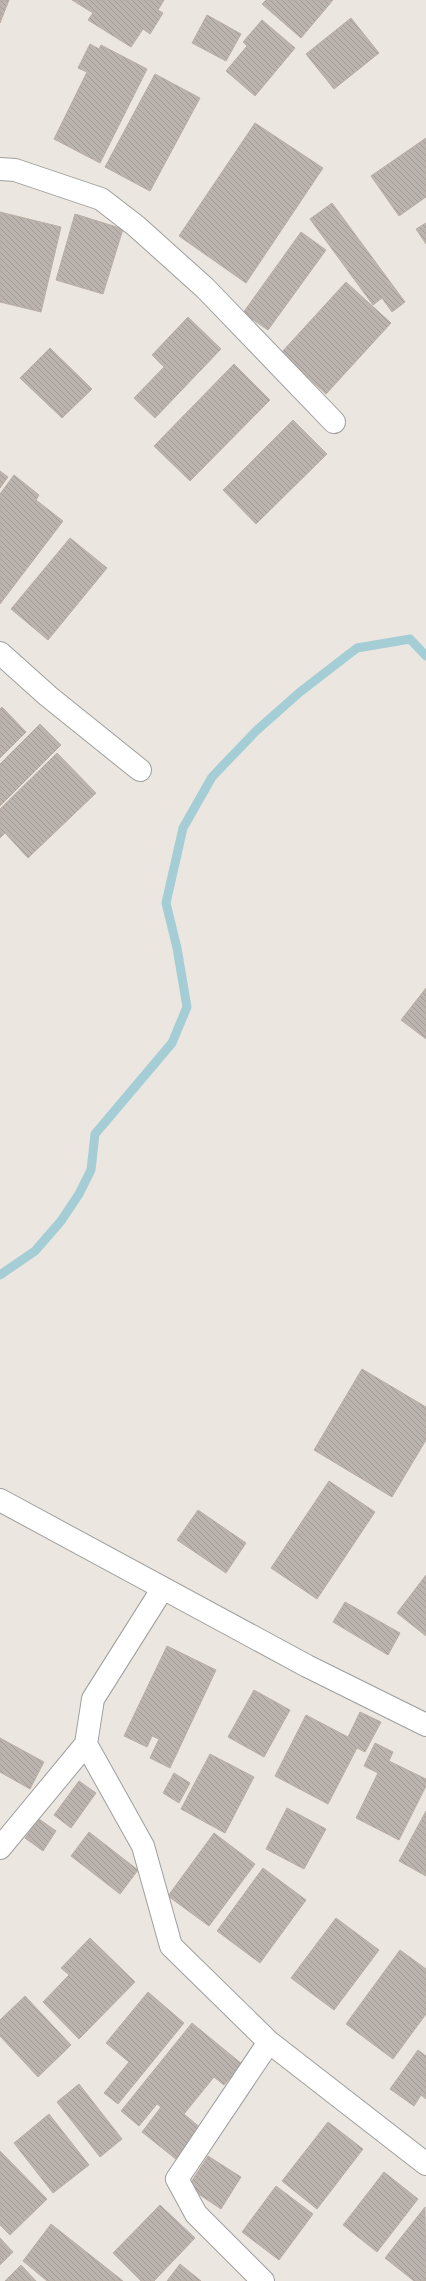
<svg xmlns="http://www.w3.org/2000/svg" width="426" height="2281" font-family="'Fira Sans',sans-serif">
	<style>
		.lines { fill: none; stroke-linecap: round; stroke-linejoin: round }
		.stream { stroke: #a4cdd6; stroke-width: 9 }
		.building { fill: url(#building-back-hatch); stroke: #bbaea4 }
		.street-casing { stroke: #9e9e9e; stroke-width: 24 }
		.street { stroke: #fff; stroke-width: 22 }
	</style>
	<defs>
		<pattern id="building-back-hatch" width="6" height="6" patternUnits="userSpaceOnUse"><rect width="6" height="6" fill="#bbb3ae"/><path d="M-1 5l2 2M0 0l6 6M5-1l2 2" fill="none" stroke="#a09995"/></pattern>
	</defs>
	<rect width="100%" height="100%" fill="#ebe7e0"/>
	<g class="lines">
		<path class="stream" d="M0,1275l35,-24 26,-30 18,-27 12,-24 4,-36 77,-91 15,-36 -10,-59 -11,-45 17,-75 29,-51 43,-45 45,-40 57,-44 53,-9 16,17"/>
	</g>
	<path class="building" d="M0,0h9l-9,23z
		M72,0h92l-6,10 5,3 -13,21 -7,-5 -12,18 -43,-27 5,-7z
		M266,0h67l-32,38 -39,-34z
		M207,15l34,19 -15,27 -34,-18z
		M351,18l28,35 -45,36 -28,-35z
		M262,20l33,28 -40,48 -29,-25 21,-25 -4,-4z
		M90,44l9,5 2,-4 46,24 -47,94 -46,-24 33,-67 -9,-4z
		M155,74l45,24 -50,93 -45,-24z
		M255,123l68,45 -77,115 -67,-47z
		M426,138v59l-27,19 -28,-40z
		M332,203l73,99 -13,10 -10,-14 -9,7 -63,-86z
		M0,212l61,15 -20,85 -41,-10z
		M75,214l48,15 -20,65 -47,-14z
		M426,223v21l-10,-15z
		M301,232l25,18 -58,80 -25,-17z
		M346,282l45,41 -65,71 -45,-41z
		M188,317l33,32 -66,69 -21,-20 30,-31 -12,-12z
		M50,348l42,41 -30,29 -42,-40z
		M234,364l36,36 -80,81 -36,-35z
		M293,420l34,34 -71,70 -33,-34z
		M0,471l8,6 -8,11z
		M14,475l25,20 -3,5 27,21 -63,83v-110z
		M70,538l37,30 -59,72 -37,-31z
		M2,707l24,25 -26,26v-49z
		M40,724l21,21 -61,61v-42z
		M57,753l39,40 -68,65 -23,-25 -5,5v-29z
		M426,988v51l-25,-19z
		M362,1369l64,38v33l-34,57 -78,-47z
		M329,1481l46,31 -58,87 -46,-31z
		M198,1510l48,33 -20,30 -49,-33z
		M426,1575v61l-29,-23z
		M345,1602l55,31 -12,22 -55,-33z
		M167,1646l49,24 -46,98 -20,-10 9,-19 -7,-3 -5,11 -23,-11z
		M254,1690l36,20 -26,47 -36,-20z
		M360,1712l21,10 -16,30 -8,-4 -29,56 -53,-28 31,-61 42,22z
		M0,1738l44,24 -14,27 -30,-17z
		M375,1743l18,9 -4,9 37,18v7l-27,54 -43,-22 22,-45 -14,-7z
		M210,1754l44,23 -29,56 -44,-24z
		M174,1773l16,10 -11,20 -16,-10z
		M79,1781l17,12 -25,35 -17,-13z
		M287,1808l39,21 -22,40 -38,-20z
		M426,1811v65l-27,-15z
		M39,1819l17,12 -13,20 -18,-13z
		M89,1832l49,38 -18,24 -49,-38z
		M214,1833l41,31 -46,62 -41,-30z
		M263,1868l43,32 -46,63 -43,-32z
		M336,1918l43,32 -45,60 -43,-32z
		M90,1938l45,44 -56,57 -36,-37 26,-27 -8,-7z
		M400,1950l26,19v45l-33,45 -47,-35z
		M148,1992l36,31 -66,81 -14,-11 25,-31 -23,-19z
		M25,1996l46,49 -33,32 -38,-41v-16z
		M192,2023l50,41 -18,21 -10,-8 -30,37 18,15 -25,31 -35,-28 19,-25 -4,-3 -18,22 -18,-15z
		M418,2050l8,6v43l-5,-4 -7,11 -24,-17z
		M79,2084l43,55 -22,18 -43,-55z
		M49,2114l40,51 -36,28 -39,-50z
		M328,2122l35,27 -46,60 -35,-28z
		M0,2151l47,48 -37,36 -10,-10z
		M208,2156l33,21 -20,32 -33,-22z
		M384,2172l34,27 -41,53 -34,-27z
		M276,2186l37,28 -34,46 -37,-28z
		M160,2205l35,33 -41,43h-13l-28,-28z
		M425,2207l1,74h-12l-29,-23z
		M51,2224l72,57h-76l-24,-20z
		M0,2238l13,14 -13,13z
		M180,2264l21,17h-34z
		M21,2265l15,16h-31z"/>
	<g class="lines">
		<g class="street-casing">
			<path id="street" d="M0,169l15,1 86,29 35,27 69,62 129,134
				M0,653l48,43 92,74
				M0,1500l307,166 119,59
				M163,1588l-70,111 -7,45 57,102 28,100 98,96 157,122
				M0,1848l86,-104
				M263,2281l-67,-67 -19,-35 92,-137"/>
		</g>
		<use href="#street" class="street"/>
	</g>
</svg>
